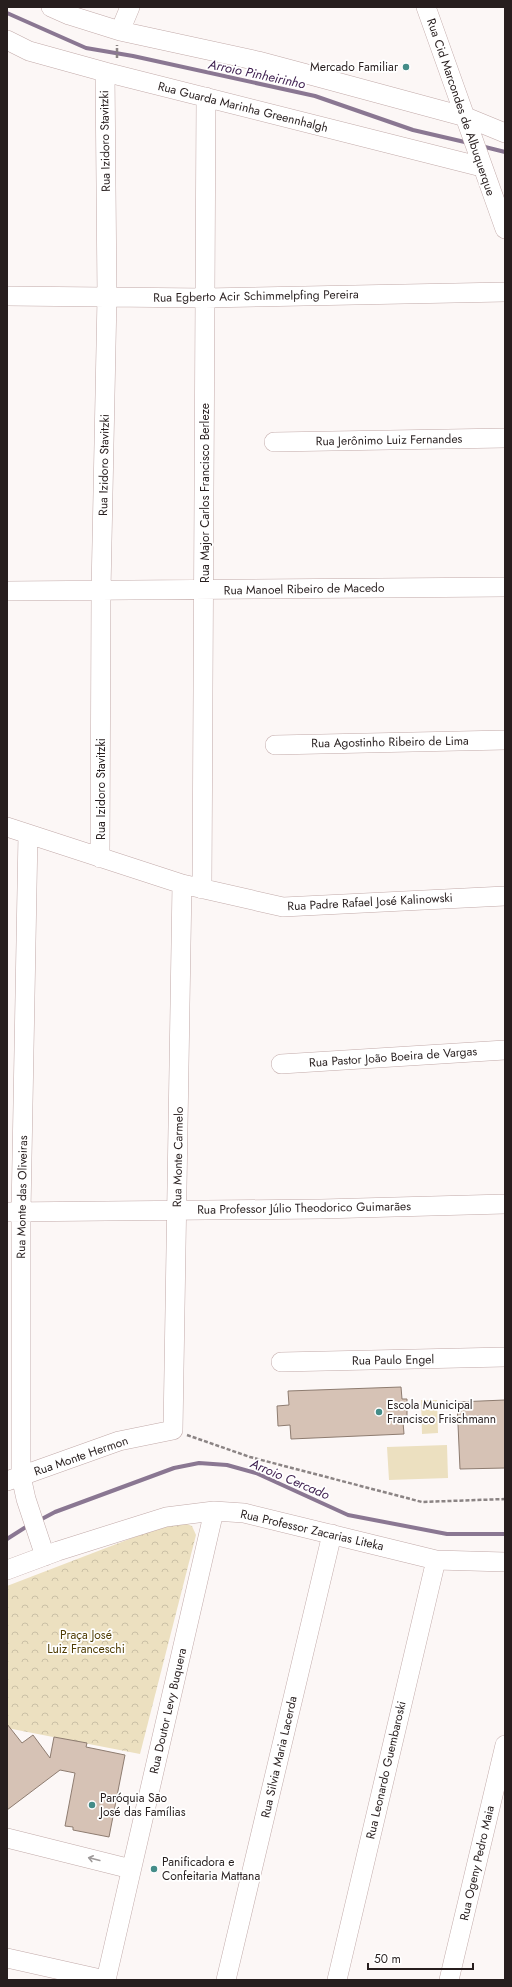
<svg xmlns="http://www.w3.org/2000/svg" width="512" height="1987" font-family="Jost,sans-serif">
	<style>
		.grass { fill: #ece0c0 }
		.park { fill: url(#park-crowns) }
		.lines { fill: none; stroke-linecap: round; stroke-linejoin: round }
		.stream { stroke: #8a7792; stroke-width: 4 }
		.building { fill: #d6c2b5; stroke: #8e7c70 }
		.minor-casing { stroke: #c2aaa9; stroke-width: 20 }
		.path { stroke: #8b8484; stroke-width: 2.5; stroke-dasharray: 4 2; stroke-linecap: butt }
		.minor { stroke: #fff; stroke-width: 19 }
		.oneway { stroke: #9e9a9a }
		.poi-dot { fill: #448c88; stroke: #fff; stroke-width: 1.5 }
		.labels { text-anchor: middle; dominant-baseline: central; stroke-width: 3.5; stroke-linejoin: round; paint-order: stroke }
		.poi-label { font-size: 12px; fill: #271e1e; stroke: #fff; text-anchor: start }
		.street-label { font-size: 12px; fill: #271e1e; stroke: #fff }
		.park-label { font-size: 12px; fill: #4f3c03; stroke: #fff }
		.water-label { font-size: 13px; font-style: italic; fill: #3b1b4c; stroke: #fff }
	</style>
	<defs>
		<pattern id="park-crowns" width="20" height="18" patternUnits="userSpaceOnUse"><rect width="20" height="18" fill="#ece0c0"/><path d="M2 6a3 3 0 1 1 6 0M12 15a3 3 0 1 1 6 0" fill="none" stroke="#cac0a5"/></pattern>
	</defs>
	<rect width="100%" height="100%" fill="#fcf7f6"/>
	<path class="grass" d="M421,1400h16l1,33 -16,1z
		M447,1445l1,33 -59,2 -2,-33z"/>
	<path class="park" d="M182,1522l10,4 4,9 -56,219 -133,-26v-142l164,-63z"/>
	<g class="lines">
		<path class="stream" d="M7,13l79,35 47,8 182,40 98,34 56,13
			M481,146l24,6
			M38,1521l17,-9 119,-44 25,-5 28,2 29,8 92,42 99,19h58
			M7,1539l22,-14"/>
	</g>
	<path class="building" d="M401,1387l1,12h5v22l-4,1 1,12 -113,5 -1,-14 -12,1 -1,-20 12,-1 -1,-14z
		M505,1400v68l-45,1 -3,-67z
		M7,1724l15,19 11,-8 17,23 4,-21 33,6 -1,4 39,8 -16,82 -36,-7v-3l-8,-1 10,-53 -15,-3 -53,40z"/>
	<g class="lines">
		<g class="minor-casing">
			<path id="minor" d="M51,7l18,8 51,16 138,30 45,12 163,44 39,16
				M426,7l79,222
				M120,31l10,-24
				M7,40l22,11 76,21 377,95
				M7,296l198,2 300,-6
				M274,442l231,-4
				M7,591l498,-4
				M275,745l230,-5
				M7,827l175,57 101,23 222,-11
				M28,834l-7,378v264l5,23 19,57
				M100,858l1,-267 6,-294 -2,-225
				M202,889l4,-792
				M281,1064l224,-14
				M7,1212l314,-3 184,-5
				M281,1362l224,-5
				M7,1481l112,-40 54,-11 9,-546
				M7,1570l51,-19 108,-34 48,-6 30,2 192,47 69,2
				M7,1838l124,31
				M7,1958l98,22
				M106,1980l108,-469
				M226,1980l106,-446
				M337,1980l99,-420
				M449,1980l56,-235"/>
		</g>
		<path class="path" d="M117,58v-13
			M187,1435l63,22 172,45 83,-3"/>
		<use href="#minor" class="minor"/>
	</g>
	<defs><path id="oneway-shaft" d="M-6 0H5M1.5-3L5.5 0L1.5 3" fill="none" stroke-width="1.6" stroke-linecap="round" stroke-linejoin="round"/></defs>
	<use class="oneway" href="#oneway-shaft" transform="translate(94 1859) rotate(-166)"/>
	<g class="poi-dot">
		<circle cx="406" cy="67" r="4"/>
		<circle cx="379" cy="1412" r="4"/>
		<circle cx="92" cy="1805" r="4"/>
		<circle cx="154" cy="1869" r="4"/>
	</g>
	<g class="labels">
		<g class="poi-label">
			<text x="398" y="67" text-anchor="end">Mercado Familiar</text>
			<text x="387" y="1405">Escola Municipal<tspan x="387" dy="14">Francisco Frischmann</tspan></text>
			<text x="100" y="1798">Paróquia São<tspan x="100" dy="14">José das Famílias</tspan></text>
			<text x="162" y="1862">Panificadora e<tspan x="162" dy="14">Confeitaria Mattana</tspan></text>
		</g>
		<g class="street-label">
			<text transform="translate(243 107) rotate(14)">Rua Guarda Marinha Greennhalgh</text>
			<text transform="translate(461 107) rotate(71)">Rua Cid Marcondes de Albuquerque</text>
			<text transform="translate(105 141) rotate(-91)">Rua Izidoro Stavitzki</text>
			<text transform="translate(256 296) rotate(-1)">Rua Egberto Acir Schimmelpfing Pereira</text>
			<text transform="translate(389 440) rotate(-1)">Rua Jerônimo Luiz Fernandes</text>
			<text transform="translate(104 465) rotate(-89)">Rua Izidoro Stavitzki</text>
			<text transform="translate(205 493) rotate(-90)">Rua Major Carlos Francisco Berleze</text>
			<text transform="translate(304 589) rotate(-1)">Rua Manoel Ribeiro de Macedo</text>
			<text transform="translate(390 742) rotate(-1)">Rua Agostinho Ribeiro de Lima</text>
			<text transform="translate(101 789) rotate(-90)">Rua Izidoro Stavitzki</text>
			<text transform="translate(370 902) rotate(-3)">Rua Padre Rafael José Kalinowski</text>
			<text transform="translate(393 1057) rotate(-4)">Rua Pastor João Boeira de Vargas</text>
			<text transform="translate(178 1157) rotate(-89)">Rua Monte Carmelo</text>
			<text transform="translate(22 1197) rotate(-89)">Rua Monte das Oliveiras</text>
			<text transform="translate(304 1208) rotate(-1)">Rua Professor Júlio Theodorico Guimarães</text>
			<text transform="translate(393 1360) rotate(-1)">Rua Paulo Engel</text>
			<text transform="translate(81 1456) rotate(-19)">Rua Monte Hermon</text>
			<text transform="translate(312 1530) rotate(13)">Rua Professor Zacarias Liteka</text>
			<text transform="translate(168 1711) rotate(-77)">Rua Doutor Levy Buquera</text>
			<text transform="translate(279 1757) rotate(-77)">Rua Silvia Maria Lacerda</text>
			<text transform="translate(386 1770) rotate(-77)">Rua Leonardo Guembaroski</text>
			<text transform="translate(477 1863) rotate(-77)">Rua Ogeny Pedro Maia</text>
		</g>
		<g class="park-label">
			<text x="86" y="1635">Praça José<tspan x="86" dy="14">Luiz Franceschi</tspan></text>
		</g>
		<g class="water-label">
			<text transform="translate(257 74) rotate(12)">Arroio Pinheirinho</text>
			<text transform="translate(290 1479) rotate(23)">Arroio Cercado</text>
		</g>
	</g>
	<rect width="512" height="1987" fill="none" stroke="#271e1e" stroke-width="16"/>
	<path d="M368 1963v6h105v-6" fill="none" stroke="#271e1e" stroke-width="2"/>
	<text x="374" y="1963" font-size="12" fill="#271e1e" stroke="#ffffff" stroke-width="3" paint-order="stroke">50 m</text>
</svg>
